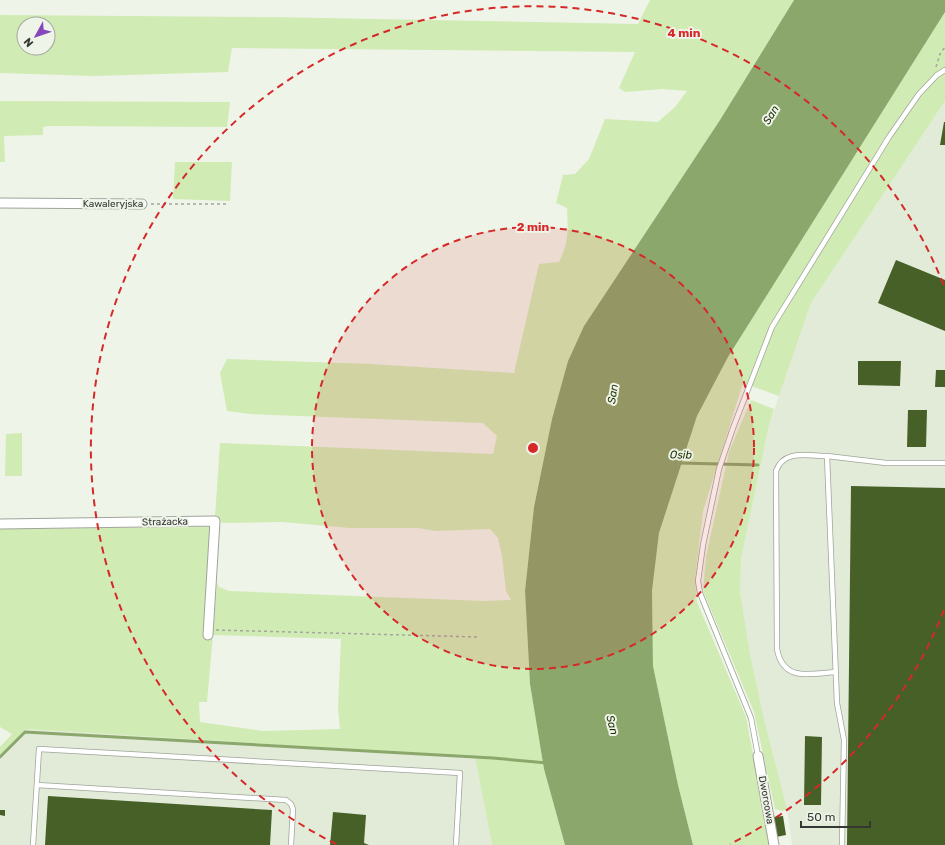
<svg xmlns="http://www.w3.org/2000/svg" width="945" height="845" font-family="Rubik,sans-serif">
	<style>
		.built { fill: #e1ebd8 }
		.green { fill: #d1ebb4; fill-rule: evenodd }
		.water { fill: #8ba76b }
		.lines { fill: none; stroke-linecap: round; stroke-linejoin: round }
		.stream { stroke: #8ba76b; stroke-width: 3 }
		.building { fill: #476027 }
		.lane-casing { stroke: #9fa59a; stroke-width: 6 }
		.street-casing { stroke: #9fa59a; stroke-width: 11 }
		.path { stroke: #a3a79f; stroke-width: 1.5; stroke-dasharray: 3 3; stroke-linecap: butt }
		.lane { stroke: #fff; stroke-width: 4.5 }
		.street { stroke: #fff; stroke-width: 9 }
		.ring { fill: none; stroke: #d62828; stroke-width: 2; stroke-dasharray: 7 5 }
		.labels { text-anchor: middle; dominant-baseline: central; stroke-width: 4; stroke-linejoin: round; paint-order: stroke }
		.street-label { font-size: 10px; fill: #353733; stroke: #eef4e8 }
		.water-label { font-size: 11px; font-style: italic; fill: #1e3003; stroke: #eef4e8 }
		.centre { fill: #d62828; stroke: #eef4e8; stroke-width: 2 }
		.ring-label { font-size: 12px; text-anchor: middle; font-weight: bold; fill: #d62828; stroke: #eef4e8; stroke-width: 4; stroke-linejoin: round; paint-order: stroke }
	</style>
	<rect width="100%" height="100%" fill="#eef4e8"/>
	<path class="built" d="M945,101v744h-153l-5,-36 -23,-90 -14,-65 -10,-63 1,-32 28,-134 42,-122z
		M26,729l449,28 17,88h-492v-88z"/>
	<path class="green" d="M650,0h144l-74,120 -136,206 -16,35 -16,58 -18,88 -9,84 5,93 14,85 21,76h-73l-17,-88 -449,-28 -26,28v-10l12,-13 -12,-7v-198l210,-2 -6,111 9,-3 4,-52 2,4 10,4 254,10 28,-1 -5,-9 -4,-35 -4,-18 -8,-9 -54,2 -18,-3h-68l-68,-6 -59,1 -8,-6 5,-74 273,11 4,-18 -14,-13 -233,-9 -23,-3 -7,-38 7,-14 143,5 144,9 25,-109 20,-2c10,-20 9,-32 8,-54l-11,-5 7,-28 12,-1 14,-15 16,-40 53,3 17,-15 12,-16 -25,-2 -37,3 -6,-4 16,-36 -403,-4 -4,24 -134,4 -94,-3v-58l270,2 368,7zM24,24h24v24h-24zM213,635l128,4 -3,69 2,21 -77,2 -63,-9 -1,-20h8z
		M945,12v89l-134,202 -32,93 -36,-13 -40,128 -8,68 2,23 49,115 24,128h-77l-15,-60 -25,-119 -1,-75 7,-58 38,-117 31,-59z
		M0,101l230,1 -3,25 -179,-1 -5,1v8l-39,1 1,26h-5z
		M175,162h57l-2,39 -57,-2z
		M751,400l23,9 -5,16 -28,134 -1,32 10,63 14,65 23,90 -4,2 -8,-2 -21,-97 -51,-121 3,-34 23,-105z
		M22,433v43h-17l1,-42z"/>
	<path class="water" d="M794,0h151v12l-217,345 -31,59 -38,117 -7,58 1,75 25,119 15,60h-128l-21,-76 -14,-85 -5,-93 9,-84 18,-88 16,-58 16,-35 136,-206z"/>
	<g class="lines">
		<path class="stream" d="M680,463l78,2
			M0,757l25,-25 468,26 54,5"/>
	</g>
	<path class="building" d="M944,122h1v23h-5z
		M896,260l49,20v51l-67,-28z
		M858,361h43l-1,25 -42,-1z
		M936,370h9v17h-10z
		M908,410h19l-1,37h-19z
		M851,486l94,2v357h-98z
		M805,736l17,1 -1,68h-17z
		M48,796l224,14 -2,35h-225z
		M0,810h5v6l-5,-1z
		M333,812l33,3 -2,28 5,2h-39z
		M783,816l3,19 -10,2 -3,-20z"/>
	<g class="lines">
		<g class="lane-casing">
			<path id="lane" d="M827,456c-19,0 -43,-7 -51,15l1,178c6,33 33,25 58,23
				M758,756l-7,-38 -51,-125 -2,-12 5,-36 16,-76 14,-41 39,-101 117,-190 30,-43 18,-19 8,-5
				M37,785l249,15 5,4 2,5 -2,36
				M33,845l6,-96 421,24 -4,72
				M842,845l2,-105 -7,-37 -10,-247 59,7h59"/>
		</g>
		<g class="street-casing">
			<path id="street" d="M0,203l142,1
				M0,524l215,-3 -7,114
				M758,756l16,89"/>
		</g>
		<path class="path" d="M936,67l4,-13 5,-7
			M151,204h75
			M216,630l263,7"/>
		<use href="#lane" class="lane"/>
		<use href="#street" class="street"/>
	</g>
	<circle cx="533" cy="448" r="221" fill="#d62828" fill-opacity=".12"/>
	<g class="ring">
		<circle cx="533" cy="448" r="221"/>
		<path d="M944 610A442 442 0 0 1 730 844M336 844A442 442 0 1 1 944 286"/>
	</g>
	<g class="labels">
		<g class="street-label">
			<text x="113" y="204">Kawaleryjska</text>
			<text transform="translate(165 522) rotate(-1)">Strażacka</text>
			<text transform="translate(766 800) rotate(80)">Dworcowa</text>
		</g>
		<g class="water-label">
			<text transform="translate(771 115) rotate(-58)">San</text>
			<text transform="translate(613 394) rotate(-82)">San</text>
			<text transform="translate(681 455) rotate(1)">Osib</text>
			<text transform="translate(612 725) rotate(76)">San</text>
		</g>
	</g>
	<circle cx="533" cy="448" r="6" class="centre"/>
	<g class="ring-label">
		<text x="684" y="37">4 min</text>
		<text x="533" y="231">2 min</text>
	</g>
	<g transform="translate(36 36) rotate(230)"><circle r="19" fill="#eef4e8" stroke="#a4a8a0"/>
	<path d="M0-3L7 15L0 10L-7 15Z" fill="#8646bc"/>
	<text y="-6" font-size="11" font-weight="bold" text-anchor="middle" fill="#353733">N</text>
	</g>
	<path d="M801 821v6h69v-6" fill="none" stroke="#353733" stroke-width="2"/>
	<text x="807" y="821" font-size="12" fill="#353733" stroke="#eef4e8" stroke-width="3" paint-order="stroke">50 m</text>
</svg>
